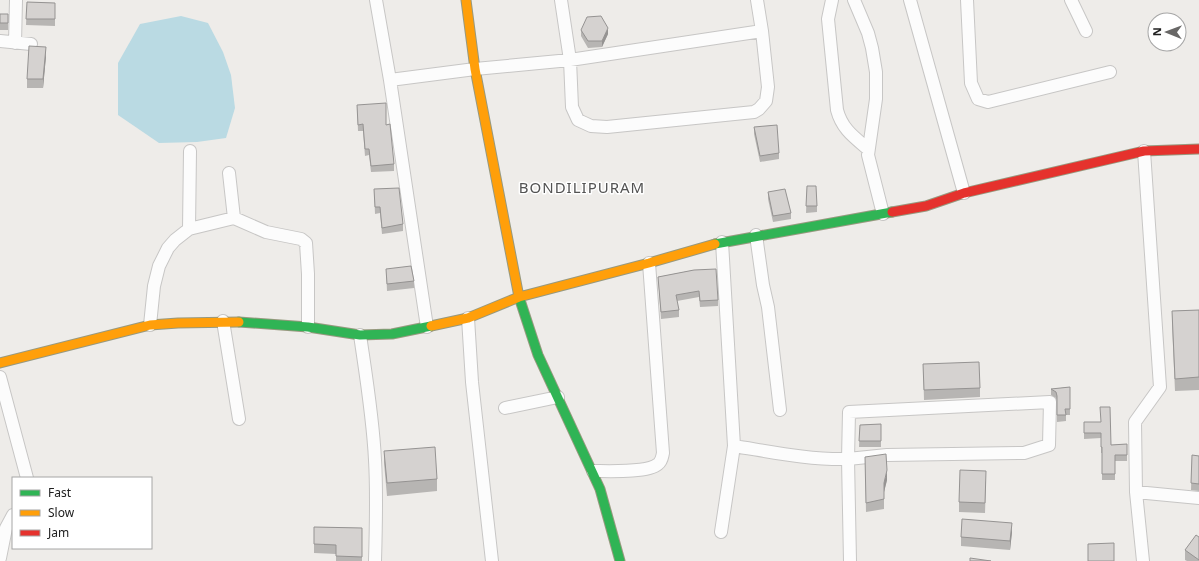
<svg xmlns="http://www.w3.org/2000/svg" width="1199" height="561" font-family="'Noto Sans',sans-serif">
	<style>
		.water { fill: #badae3 }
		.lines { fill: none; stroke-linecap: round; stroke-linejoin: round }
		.street-casing { stroke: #c7c6c5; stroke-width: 14 }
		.fast-casing { stroke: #97997f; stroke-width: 11 }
		.slow-casing { stroke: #97997f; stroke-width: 11 }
		.jam-casing { stroke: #97997f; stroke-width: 11 }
		.street { stroke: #fcfcfc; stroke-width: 12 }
		.fast { stroke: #30b455; stroke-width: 9 }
		.slow { stroke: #ff9f0a; stroke-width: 9 }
		.jam { stroke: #e5322d; stroke-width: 9 }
		.wall { fill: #b7b5b3 }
		.shaded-wall { fill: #959392 }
		.building { fill: #d5d2d0; stroke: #959392 }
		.labels { text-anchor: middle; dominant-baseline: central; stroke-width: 3; stroke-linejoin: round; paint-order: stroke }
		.neighbourhood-label { font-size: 15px; letter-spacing: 1px; fill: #535353; stroke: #fff }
	</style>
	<rect width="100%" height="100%" fill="#eeece9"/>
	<path class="water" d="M181,16l27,7 15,29 8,23 4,33 -9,30 -29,4 -38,1 -41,-28v-52l22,-39z"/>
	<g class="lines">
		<g class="street-casing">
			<path id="street" d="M376,0l14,80 37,247
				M561,0l9,60 2,47 6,13 13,6 16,1 147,-15 5,-3 7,-8 2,-14 -6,-56 -5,-31
				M832,0l-4,19 9,91c5,19 17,27 31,39
				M854,0l14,33 4,15 4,24v27l-8,56 15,59
				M910,0l54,193
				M967,0l4,83 7,16 10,3 122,-30
				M1071,0l15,31
				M0,41l31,3
				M15,43l1,-43
				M390,80l85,-11 95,-9 192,-29
				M229,173l5,45
				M189,229l1,-78
				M756,235l7,50 5,22 12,103
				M722,242l12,204c38,6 76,14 114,13l2,102
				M468,318l4,64 20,179
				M223,321l16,98
				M150,325l4,-39 5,-20 9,-18 7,-8 14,-11 45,-11 32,14 35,7 5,4 2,31v53
				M360,335c6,41 13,83 15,125 2,33 1,67 0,101
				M0,377l27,101
				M1050,402l-1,43 -25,8 -137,2 -39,4 1,-47z
				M505,408l53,-11
				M593,471c14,0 55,2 65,-7 4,-3 4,-7 5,-11l-14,-190
				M1136,492l63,6
				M721,532l13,-86
				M0,558l6,-30 7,-13
				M1143,561l-7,-69 -1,-70 25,-35 -16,-236"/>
		</g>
		<g class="fast-casing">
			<path id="fast" d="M715,244l177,-32
				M519,297l19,58 62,134 20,72
				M239,322l69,5 52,8 32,-1 39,-8"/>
		</g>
		<g class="slow-casing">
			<path id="slow" d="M466,0l9,69 44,228
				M431,326l37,-8 51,-21 130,-34 66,-19
				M0,363l150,-38 28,-2 61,-1"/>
		</g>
		<g class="jam-casing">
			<path id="jam" d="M892,212l34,-6 38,-13 180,-42 55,-2"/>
		</g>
		<use href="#street" class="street"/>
		<use href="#fast" class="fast"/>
		<use href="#slow" class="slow"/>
		<use href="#jam" class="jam"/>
	</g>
	<path class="wall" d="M27,2l28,1v23l-29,-1z
		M0,14h8v16h-8z
		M581,30l27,4 -6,13 -14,1 -7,-12z
		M46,56l-3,32h-16v-9z
		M357,105l29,20 8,39v7l-23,1 -2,-17 -4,1 -2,-25h-5z
		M754,127l25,26v6l-19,3 -6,-28z
		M807,186l10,20v6l-11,1z
		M374,189l29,35v7l-21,3 -2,-21 -5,1z
		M768,192l23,21v6l-18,3 -5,-23z
		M386,269l28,12v7l-27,3z
		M694,270l24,30v6l-18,1 -1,-10 -22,4 2,9v7l-18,2 -3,-42z
		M1199,310v80l-24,1 -3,-67v-13z
		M923,364l57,24v9l-56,3z
		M1070,387v28h-4v6l-9,1v-21l-1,-3 -5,-3v-6z
		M1084,422h17l10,23 16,-1v17h-12v19h-13v-27h-1v-15l-17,1z
		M881,424v23h-22l1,-22z
		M384,451l53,28v12l-50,5 -3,-33z
		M1192,455l7,1v35l-8,-1z
		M865,457l22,23 -3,12v17l-18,3z
		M986,481l-1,32 -26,-1v-10z
		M314,527l48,1v33h-26v-7l-22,-1z
		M1012,532l-2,18 -49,-4v-9z
		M1199,537v24h-12l-2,-1v-10z"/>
	<path class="shaded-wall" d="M608,28v6l-6,13v-6z
		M46,47v9l-3,32v-9z
		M887,470v10l-3,12v-9z
		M1012,523v9l-2,18v-9z"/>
	<path class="building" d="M27,2l28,1v16h-29z
		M0,14h8v9h-8z
		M601,16l7,12 -6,13h-14l-7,-11 6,-13z
		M29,46l17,1 -3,32h-16z
		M386,103v22l4,-1 4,40 -23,2 -2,-17h-4l-2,-25 -5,1 -1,-20z
		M777,125l2,28 -19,3 -6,-29z
		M807,186h9l1,20h-11z
		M399,188l4,36 -21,4 -2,-21h-5l-1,-18z
		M785,189l6,24 -18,3 -5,-24z
		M411,266l3,15 -27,3 -1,-15z
		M716,269l2,31 -18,1 -1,-10 -23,4 3,15 -18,2 -3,-35 36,-7z
		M1199,310v67l-24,2 -3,-68z
		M979,362l1,26 -56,2 -1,-26z
		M1070,387v22h-5l1,6h-9v-19l-1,-4 -5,-3z
		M1100,407h10l1,38 16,-1v11h-12v19h-13v-27h-1v-14h-17v-11h17z
		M881,424v17h-22l1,-16z
		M435,447l2,32 -50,4 -3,-32z
		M886,454l1,16 -3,13v16l-18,4 -1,-46z
		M1192,455l7,1v28l-8,-1z
		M960,470l26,1 -1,32 -26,-1z
		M962,519l50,4 -2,18 -49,-4z
		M314,527l48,1v29l-26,-1v-11l-22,-1z
		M1196,535l3,2v23l-14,-10z
		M1114,543v18h-26v-17z
		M970,558l21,3h-21z"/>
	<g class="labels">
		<g class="neighbourhood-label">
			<text x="582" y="187">BONDILIPURAM</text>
		</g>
	</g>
	<rect x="12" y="477" width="140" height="72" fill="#ffffff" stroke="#a6a6a6"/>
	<rect x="20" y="490" width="20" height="6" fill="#30b455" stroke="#a6a6a6"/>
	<text x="48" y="497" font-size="12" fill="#202020">Fast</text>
	<rect x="20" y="510" width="20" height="6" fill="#ff9f0a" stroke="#a6a6a6"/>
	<text x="48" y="517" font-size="12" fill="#202020">Slow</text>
	<rect x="20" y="530" width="20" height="6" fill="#e5322d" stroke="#a6a6a6"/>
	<text x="48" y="537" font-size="12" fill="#202020">Jam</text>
	<g transform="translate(1167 32) rotate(271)"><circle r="19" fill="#ffffff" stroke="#a6a6a6"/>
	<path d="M0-3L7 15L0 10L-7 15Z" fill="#686766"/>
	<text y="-6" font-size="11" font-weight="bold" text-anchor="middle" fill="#202020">N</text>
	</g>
</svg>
